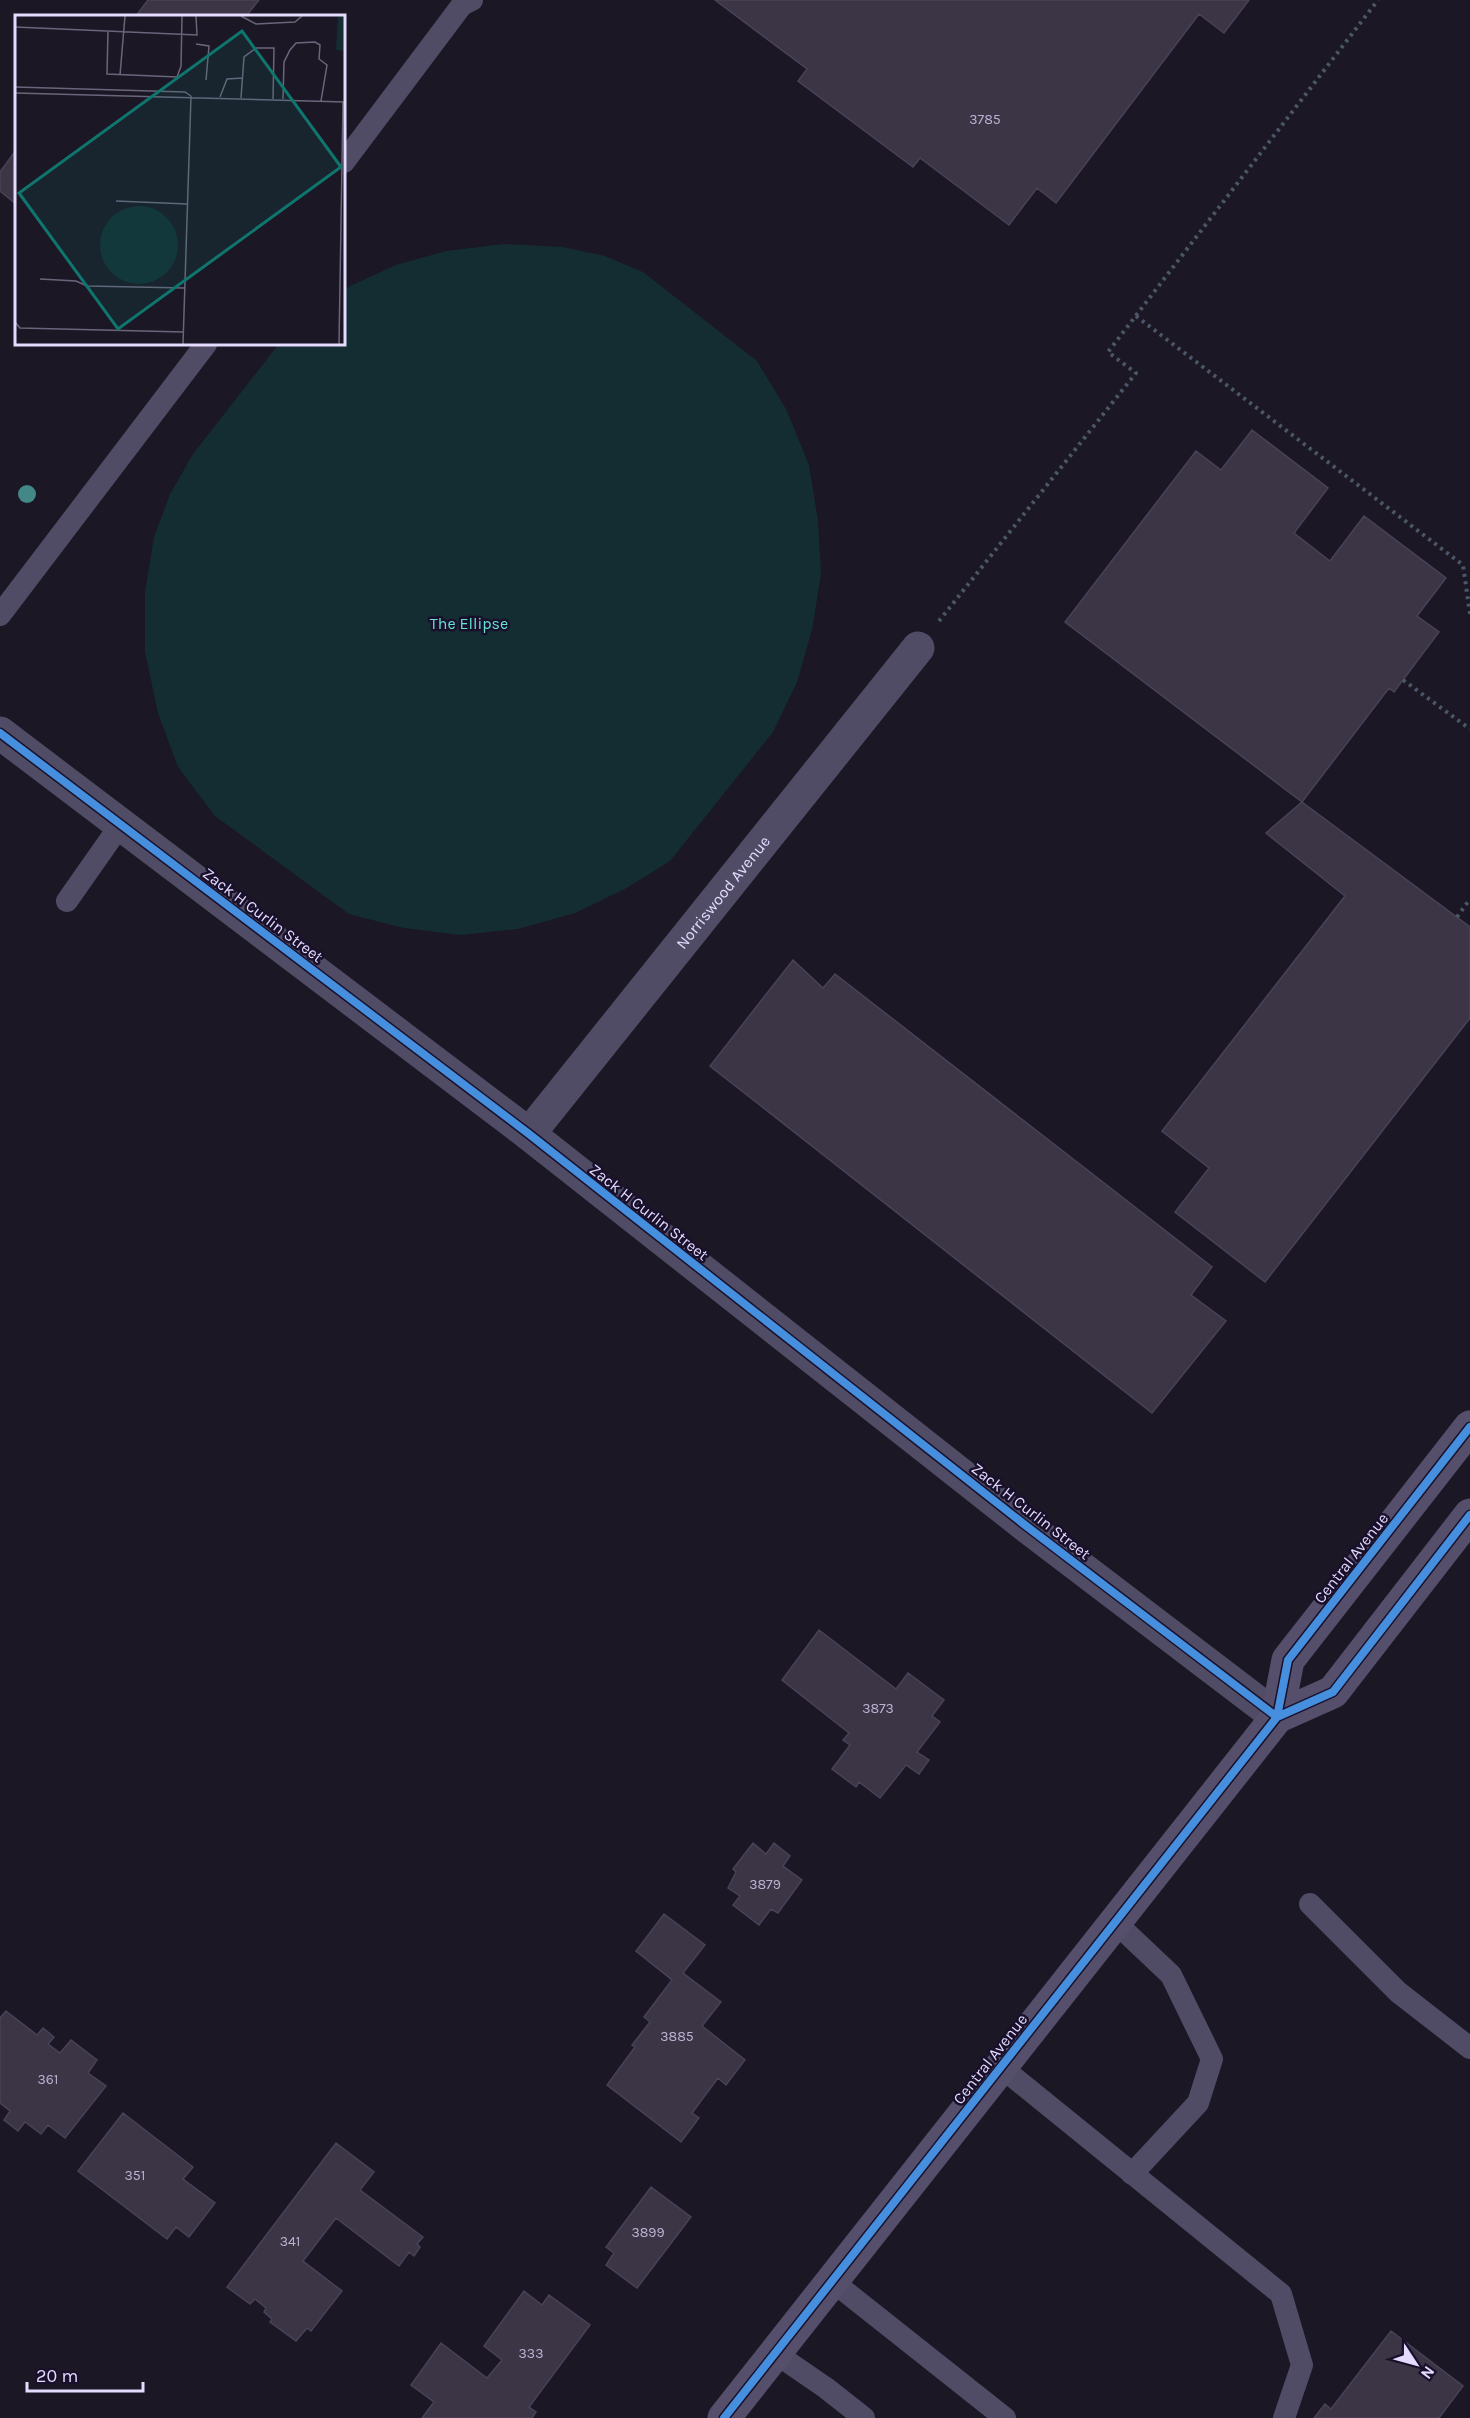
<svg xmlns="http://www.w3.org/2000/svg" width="1470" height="2418" font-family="Karla,sans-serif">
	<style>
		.green { fill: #142d33 }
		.building { fill: #3b3546; stroke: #494258; stroke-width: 1.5 }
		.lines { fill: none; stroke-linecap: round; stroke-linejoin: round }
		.path { stroke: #4b5666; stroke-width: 4; stroke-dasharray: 3 4.5; stroke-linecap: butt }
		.service { stroke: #514c65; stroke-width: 22 }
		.minor { stroke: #514c65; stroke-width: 33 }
		.tertiary { stroke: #514c65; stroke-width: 33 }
		.secondary { stroke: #554f6b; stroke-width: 33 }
		.cycleway-casing { stroke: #19112b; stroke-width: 11 }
		.cycleway { stroke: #468fdf; stroke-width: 8 }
		.tree { fill: #438786 }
		.labels { text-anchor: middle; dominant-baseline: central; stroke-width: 5; stroke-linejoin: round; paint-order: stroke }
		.number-label { font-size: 14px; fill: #bab2d1 }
		.park-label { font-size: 16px; fill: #63e2d6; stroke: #19112b }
		.street-label { font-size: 16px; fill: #e4dbff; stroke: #19112b }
		.inset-road { fill: none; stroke: #6b657c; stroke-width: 1.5 }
		.view { fill: #0f766e; fill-opacity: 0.15; stroke: #0f766e; stroke-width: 3 }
		.inset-edge { fill: none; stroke: #e4dbff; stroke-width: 3 }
	</style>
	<rect width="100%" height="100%" fill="#1b1725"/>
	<path class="green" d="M504,244l59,3 42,9 38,16 114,89 29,48 23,56 9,56 3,53 -9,56 -15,52 -24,50 -103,129 -45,28 -50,24 -57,16 -57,6 -57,-7 -55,-14 -134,-98 -37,-49 -20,-54 -13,-61v-60l9,-55 16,-43 23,-40 85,-109 66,-1v-53l4,-4 48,-22 50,-14z"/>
	<path class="building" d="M148,0h111l-13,16h-110z
		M715,0h534l-25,33 -25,-19 -143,189 -19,-15 -28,37 -89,-67 -7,9 -115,-86 9,-12z
		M16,150v54l-16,-13v-19z
		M1252,430l76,58 -34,45 36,28 34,-45 82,62 -29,38 22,16 -45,60 -5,-4 -87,114 -237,-180 131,-171 25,19z
		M1302,802l168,125v91l-205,264 -90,-70 34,-44 -47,-37 183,-235 -79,-63z
		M793,960l30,28 12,-14 377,293 -21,28 35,26 -74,92 -442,-347z
		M819,1630l77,59 12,-16 36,27 -12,16 8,6 -23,30 12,8 -10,14 -13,-9 -26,33 -21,-16 -3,5 -24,-18 18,-24 -7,-5 6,-7 -67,-53z
		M753,1843l13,11 8,-11 16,13 -7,10 19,14 -24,33 -7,-4 -12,16 -26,-20 7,-9 -12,-8 8,-16 -3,-3z
		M664,1914l41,31 -22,28 38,29 -19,24 43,34 -19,25 -8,-7 -26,35 7,5 -18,24 -74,-57 28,-38 -3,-2 18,-23 -6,-5 28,-37 -36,-29z
		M6,2011l31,24 6,-7 11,9 -6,7 12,9 11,-13 26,20 -9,13 18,13 -41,52 -17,-13 -7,9 -16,-12 -7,9 -14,-11 6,-9 -10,-8v-85z
		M123,2113l70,54 -10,12 32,24 -26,34 -13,-10 -9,12 -89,-68z
		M336,2143l38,29 -14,18 63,47 -6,7 3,3 -6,9 -5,-4 -10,14 -63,-48 -33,43 39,30 -31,40 -4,-3 -11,13 -26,-19 2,-3 -8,-7 2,-4 -11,-9 -5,5 -23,-17z
		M651,2187l40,30 -54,71 -31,-23 8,-12 -8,-6z
		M524,2291l18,14 7,-10 41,30 -61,82 7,5 -4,6h-110l12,-16 -23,-17 30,-42 46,35 15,-18 -18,-14z
		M1391,2331l72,55 -24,32h-125l11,-14 6,5z"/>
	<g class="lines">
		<path class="path" d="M1136,316l327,249 7,49
			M939,621l197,-248 -28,-21 270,-352
			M1403,680l67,49
			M1457,917l13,-18"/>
		<path class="service" d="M344,162l118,-157 10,-5
			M0,615l206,-271
			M67,901l54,-77
			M1310,1904l88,88 72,56
			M1115,1922l56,53 41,84 -14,44 -66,71
			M1001,2067l280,227 21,71 -18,53
			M832,2281l173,137
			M775,2353l51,35 38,30"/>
		<path class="minor" id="s1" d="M529,1134l389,-486"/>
		<path class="tertiary" d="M0,733l529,401 496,391 252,192"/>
		<path class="secondary" d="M1277,1717l56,-25 137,-177
			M724,2418l553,-701 11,-57 182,-233"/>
		<g class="cycleway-casing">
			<path id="cycleway" d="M0,733l529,401 496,391 252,192
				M1277,1717l56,-25 137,-177
				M724,2418l553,-701 11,-57 182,-233"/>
		</g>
		<use href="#cycleway" class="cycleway"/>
	</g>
	<circle class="tree" cx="27" cy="494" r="9"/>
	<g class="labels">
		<g class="number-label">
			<text x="985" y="119">3785</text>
			<text x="878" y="1708">3873</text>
			<text x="765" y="1884">3879</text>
			<text x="677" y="2036">3885</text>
			<text x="48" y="2079">361</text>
			<text x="135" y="2175">351</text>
			<text x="648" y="2232">3899</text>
			<text x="290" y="2241">341</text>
			<text x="531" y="2353">333</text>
		</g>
		<g class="park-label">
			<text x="469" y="623">The Ellipse</text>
		</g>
		<g class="street-label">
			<text stroke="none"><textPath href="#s1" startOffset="310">Norriswood Avenue</textPath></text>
			<text transform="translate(263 915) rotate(37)">Zack H Curlin Street</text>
			<text transform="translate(649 1212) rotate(38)">Zack H Curlin Street</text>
			<text transform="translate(1031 1511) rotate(38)">Zack H Curlin Street</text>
			<text transform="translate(1351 1558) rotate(-52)">Central Avenue</text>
			<text transform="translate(990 2059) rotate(-52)">Central Avenue</text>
		</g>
	</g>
	<g transform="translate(15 15)">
		<rect width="330" height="330" fill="#1b1725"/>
		<path d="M323,1h7v35l-9,-1zM85 230a39 39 0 1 1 78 0a39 39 0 1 1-78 0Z" fill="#142d33"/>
		<path class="inset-road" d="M226,1l15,8 39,-2 7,-6M0,12l182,8 -1,-19M93,16l-1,43 70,3 4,-11 1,-50M181,29l13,2 -3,34M105,60l5,-59M0,72l170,5 6,4M0,78l330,9M205,82l7,-18 16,-1M226,83l3,-41 12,-9h18l-1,51M268,84l1,-37 6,-12 6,-7 19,-1 5,3 -1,14 8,6 -6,36M101,186l71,3M25,264l36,2 11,5 98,2M0,307l5,6 164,4M168,329l8,-248M324,329l4,-242"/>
		<path class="view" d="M227,16l99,136 -223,162 -99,-136z"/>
		<rect width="330" height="330" class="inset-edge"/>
	</g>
	<g transform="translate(1416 2364) rotate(126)" stroke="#19112b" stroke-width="4.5" paint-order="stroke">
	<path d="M0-4.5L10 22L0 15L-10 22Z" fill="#e4dbff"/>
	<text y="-9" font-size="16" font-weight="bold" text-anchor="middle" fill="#e4dbff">N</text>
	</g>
	<path d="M27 2382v9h116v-9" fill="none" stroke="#e4dbff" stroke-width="3"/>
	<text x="36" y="2382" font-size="18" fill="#e4dbff" stroke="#19112b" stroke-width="4.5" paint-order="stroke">20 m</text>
</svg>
